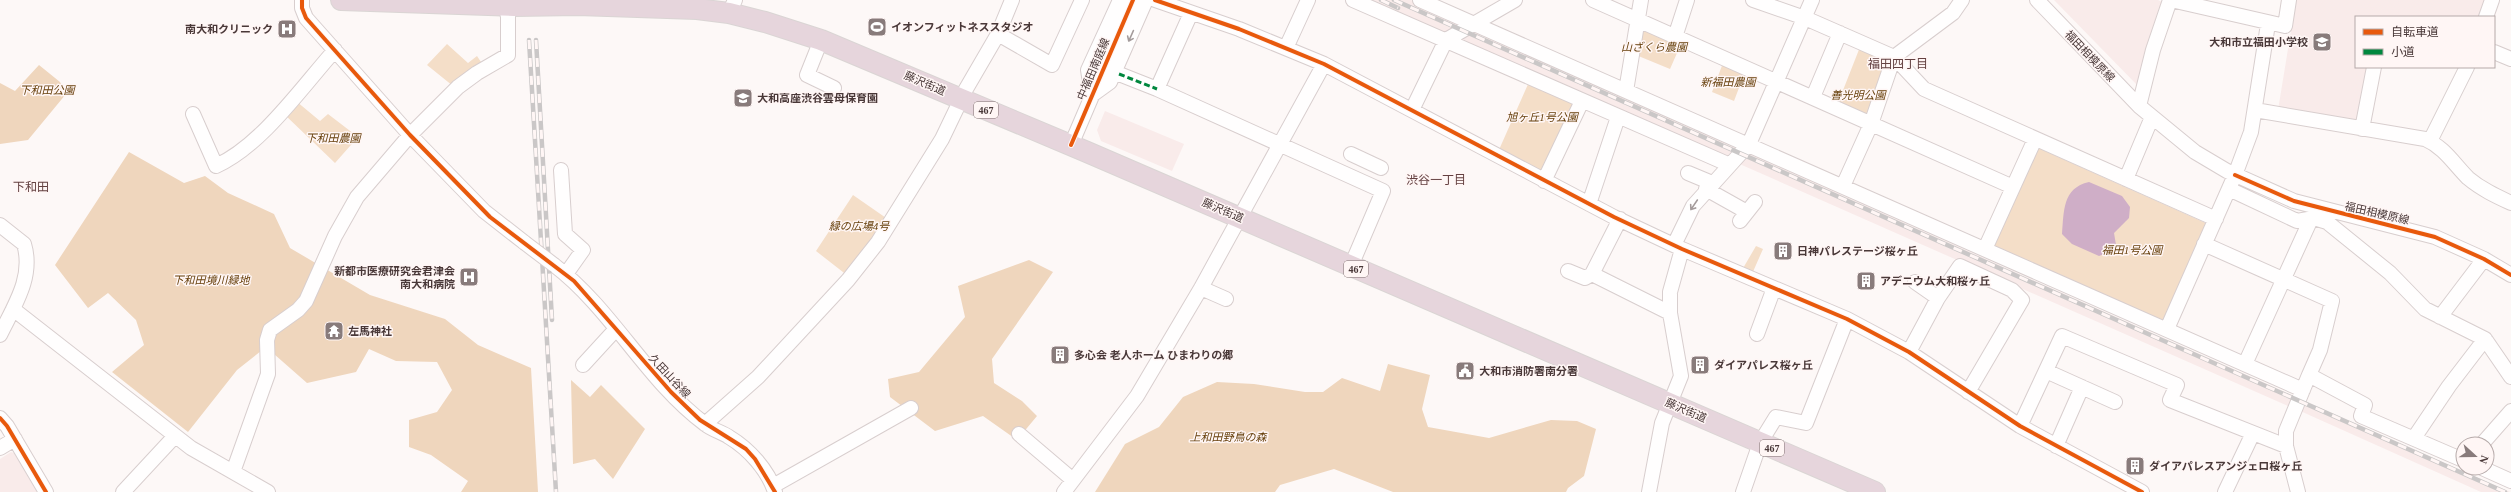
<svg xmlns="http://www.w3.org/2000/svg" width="2511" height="492" font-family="'Times New Roman','Noto Sans JP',serif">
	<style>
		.built { fill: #f9ebea }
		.green { fill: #f4dec8 }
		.forest { fill: #efd6bd }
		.water { fill: #cfaec7 }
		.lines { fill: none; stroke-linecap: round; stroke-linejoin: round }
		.minor-casing { stroke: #d8cece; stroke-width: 16 }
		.highway-casing { stroke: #dad5d4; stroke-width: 22 }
		.minor { stroke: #fffefe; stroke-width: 14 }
		.highway { stroke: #e6d5dc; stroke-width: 20 }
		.rail-casing { stroke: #cac7c7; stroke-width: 4.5 }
		.rail { stroke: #fff6f5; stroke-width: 3; stroke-dasharray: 9; stroke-linecap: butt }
		.minor-bridge-casing { stroke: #d8cece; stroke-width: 16; stroke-linecap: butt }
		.minor-bridge { stroke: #fffefe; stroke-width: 14 }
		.quiet { stroke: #00873e; stroke-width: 3; stroke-dasharray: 6 3; stroke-linecap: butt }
		.cycleway-casing { stroke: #fff6f5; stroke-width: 6 }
		.cycleway { stroke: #e8590c; stroke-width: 4 }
		.oneway { stroke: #a49b9b }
		.labels { text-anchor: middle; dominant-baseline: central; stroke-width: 3; stroke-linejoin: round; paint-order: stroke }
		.shield { fill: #fff6f5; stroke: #807171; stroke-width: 1 }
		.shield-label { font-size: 10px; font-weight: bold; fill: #493838 }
		.poi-label { font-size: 11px; font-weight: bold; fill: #493838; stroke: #fff6f5; text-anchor: start }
		.park-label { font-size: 11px; font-style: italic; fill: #68410d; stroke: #fff6f5 }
		.street-label { font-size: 11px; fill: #493838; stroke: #fff6f5 }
		.neighbourhood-label { font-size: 12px; fill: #644141; stroke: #fff6f5 }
	</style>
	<rect width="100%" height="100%" fill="#fdf8f7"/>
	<path class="built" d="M1366,0h45l53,24 -19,11z
		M2054,0h104l6,3 -25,84z
		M2296,0h189l-5,17h-124v50h13l-9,51 -5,5 -77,-13z
		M1474,28l266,117 -11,16 -274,-121z
		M1105,111l79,33 -12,27 -71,-30 -4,-11z
		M1743,151l551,245 -4,11 -555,-245z
		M2302,400l208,92h-29l-183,-82z
		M11,452l3,1 23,39h-37v-33z"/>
	<path class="green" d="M1649,30l32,14 -11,25 -34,-14 4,-22z
		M447,44l21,19 9,-7 6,9 -30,21 -26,-21z
		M1860,47l24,10 1,6 -16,50 -5,2 -26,-12z
		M1723,63l22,9 -11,29 -22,-9z
		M1529,82l45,20 -29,71 -47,-21z
		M296,101l24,20 8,-7 30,23 -23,26 -51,-49z
		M2036,147l172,77 -46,100 -173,-78z
		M853,195l36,25 -41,56 -32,-25z
		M1756,246l7,3 -11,25 -10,-4z"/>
	<path class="forest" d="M39,65l21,17 6,12 -38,46 -28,4v-61l15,8z
		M129,152l55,31 21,-7 23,17 46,21 16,34 80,47 75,24 33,26 53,23 7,124h-77l7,-11 -37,-26 -22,-8v-27l28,-8 15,-22 -15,-28 -41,-1 -27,-12 -13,23 -49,11 -41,-36 -29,23 -49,62 -76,-60 32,-27 -8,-25 -28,-27 -20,15 -33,-43z
		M1029,260l24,12 -61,87 2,24 28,18 15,15 -20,24 -34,-24 -48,15 -45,-34 -2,-18 31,-7 46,-55 -7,-31z
		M1388,364l42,11 -8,34 6,18 61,11 62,-18 26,1 19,8 -12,47 -16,12 -2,4h-173l-59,-23 -54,16 -5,7h-180l30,-48 34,-17 24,-30 34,-15 37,2 51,8h18l19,-14 38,13z
		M571,380l19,17 11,-12 44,44 -32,50 -18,-20 -22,5z"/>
	<path class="water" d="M2089,182l33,14 8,11 -1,11 -15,15 2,12 -4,6 -13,5 -27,-12 -10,-10c2,-22 0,-46 27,-52z"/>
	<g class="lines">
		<g class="minor-casing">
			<path id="minor" d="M302,0v8l4,10 104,117 74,76 41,32
				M1155,0l84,29 85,35 290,153 68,32 165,70 62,33 111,74 122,66
				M1353,0l377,165
				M1420,0l883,390
				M1593,0l420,187
				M1753,0l52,18 89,39 30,32 292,130
				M2037,0l102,106 56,46 32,19 67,30 141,36 49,22 27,16
				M2171,0l114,26 4,-26
				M729,13l6,-13
				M1191,13l-34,76 226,102 -32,75
				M2486,17l6,-17
				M998,34l54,31 30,-65
				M1675,37l12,-37
				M821,40l-14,35 27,13
				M1286,48l22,-48
				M2494,52l17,7
				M1119,74l38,15
				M1626,91l15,-91
				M1092,95l18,-13 36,-82
				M1092,95l-4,-25 32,-70
				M1813,97l27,-64
				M2139,106l14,-56 17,-50
				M1412,110l34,-70 69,-40
				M2255,110l170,29c19,8 29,25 43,39 13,11 28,18 43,25
				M193,114l23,52c45,-20 86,-79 119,-116
				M2362,129l12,-62
				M2430,141l37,-74
				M1071,145l62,-145
				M1351,154l30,14
				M561,170l4,64 18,16 -17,24
				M1688,173l24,10
				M2126,179l26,-62
				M1544,181l38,-80
				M1843,186l28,-62 23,-67 59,-44 9,-13
				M1706,189l41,23
				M2229,189l68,32 17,-3 13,4 63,51 35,36 60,30 26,38
				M1589,204l29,-87
				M1620,219l-28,55 78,39
				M1740,221l15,-19
				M0,225l24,19c10,33 -10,62 -24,91
				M2204,244l128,57 -12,49 -11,25
				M1674,245l19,-39 56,-62 63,-144
				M1985,249l50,-110
				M554,265c59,45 92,115 151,159 7,6 17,8 24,13 20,12 39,33 46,55
				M1568,271l17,7 7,-4
				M1915,282l23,16
				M1201,288l25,11
				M13,309l178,139 77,44
				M2440,317l44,-58
				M2167,329l68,-154 16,-43 17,-108
				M1757,334l17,-46
				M1909,352l29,-54 22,-32 52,24 10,10 -54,92
				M2245,364l66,-145
				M583,365l33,-36
				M2046,371l69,31
				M0,418l7,8 39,66
				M705,424l53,-47 90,-97 30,-38 64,-103 24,-50 32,-55 14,-34
				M2020,426l42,-90 115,49 -7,15 116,46
				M1019,434l54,46
				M2414,438l35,-52 36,-47
				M2482,444l29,-33
				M2056,446l26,-59
				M0,448l15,-9
				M2482,468l29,13
				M233,472l35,-98 -1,-34 3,-10 28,-20 8,-9 29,-65 22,-39 53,-62 48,-48 19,-14 31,-18v-38l-3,-17
				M773,486l138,-78
				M123,492l52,-56
				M1064,492l73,-96 64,-108 123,-224
				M1649,492l13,-69 19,-47 -11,-63v-21l12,-43
				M1743,492l17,-49 16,-26 30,6 41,-104
				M2225,492l28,-59
				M2298,492l-12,-46v-15l23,-56 56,30 -4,11 102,44"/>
		</g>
		<g class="highway-casing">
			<path id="highway" d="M341,0l173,6 64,-1 119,4 32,4 36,9 56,18 266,112 788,340"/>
		</g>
		<use href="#minor" class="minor"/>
		<use href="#highway" class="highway"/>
		<g class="rail-casing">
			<path id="rail" d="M1381,0l17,8
				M1394,0l1111,492
				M529,40l27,452
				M536,40l16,280"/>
		</g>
		<use href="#rail" class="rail"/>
		<g class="minor-bridge-casing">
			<path id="minor-bridge" d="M525,243l29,22"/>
		</g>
		<use href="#minor-bridge" class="minor-bridge"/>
		<path class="quiet" d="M1119,74l38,15"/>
		<g class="cycleway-casing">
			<path id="cycleway" d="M302,0v8l4,10 104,117 80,82 84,64 97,111 29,28 46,29 9,10 20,33
				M1155,0l84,29 85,35 290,153 68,32 165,70 62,33 111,74 122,66
				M1071,145l62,-145
				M2235,175l59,26 141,36 49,22 27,16
				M0,418l7,8 39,66"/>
		</g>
		<use href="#cycleway" class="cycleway"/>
	</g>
	<defs><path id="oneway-shaft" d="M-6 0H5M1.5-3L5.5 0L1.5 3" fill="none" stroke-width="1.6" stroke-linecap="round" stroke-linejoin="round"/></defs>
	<g class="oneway">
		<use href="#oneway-shaft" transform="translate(1131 36) rotate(114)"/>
		<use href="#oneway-shaft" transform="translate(1694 205) rotate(124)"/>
	</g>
	<defs>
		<g id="stadium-square" transform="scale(1)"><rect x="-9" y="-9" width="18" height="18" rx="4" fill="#887b7b" stroke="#fff6f5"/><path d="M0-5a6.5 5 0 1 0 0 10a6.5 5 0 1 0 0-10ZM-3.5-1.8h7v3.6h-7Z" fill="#fff"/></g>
		<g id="hospital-square" transform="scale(1)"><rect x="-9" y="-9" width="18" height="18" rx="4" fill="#887b7b" stroke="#fff6f5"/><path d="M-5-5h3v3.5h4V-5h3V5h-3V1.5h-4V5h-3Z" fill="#fff"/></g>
		<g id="school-square" transform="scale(1)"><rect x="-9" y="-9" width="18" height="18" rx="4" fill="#887b7b" stroke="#fff6f5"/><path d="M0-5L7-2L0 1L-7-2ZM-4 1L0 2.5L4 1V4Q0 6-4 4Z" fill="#fff"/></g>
		<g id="building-square" transform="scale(1)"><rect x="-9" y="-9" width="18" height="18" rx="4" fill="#887b7b" stroke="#fff6f5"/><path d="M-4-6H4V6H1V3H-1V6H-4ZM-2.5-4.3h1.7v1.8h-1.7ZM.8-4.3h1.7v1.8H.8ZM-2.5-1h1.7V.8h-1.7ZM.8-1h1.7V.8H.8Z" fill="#fff"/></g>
		<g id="temple-square" transform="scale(1)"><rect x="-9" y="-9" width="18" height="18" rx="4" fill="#887b7b" stroke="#fff6f5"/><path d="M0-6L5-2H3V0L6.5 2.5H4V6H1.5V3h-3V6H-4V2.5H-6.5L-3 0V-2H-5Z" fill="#fff"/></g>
		<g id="civic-square" transform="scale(1)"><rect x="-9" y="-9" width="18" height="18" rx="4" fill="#887b7b" stroke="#fff6f5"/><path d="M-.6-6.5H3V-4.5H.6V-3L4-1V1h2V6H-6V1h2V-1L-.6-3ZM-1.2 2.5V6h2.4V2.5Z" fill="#fff"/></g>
	</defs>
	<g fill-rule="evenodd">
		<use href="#stadium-square" x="877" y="27"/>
		<use href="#hospital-square" x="287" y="29"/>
		<use href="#school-square" x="2322" y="42"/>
		<use href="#school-square" x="743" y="98"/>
		<use href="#building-square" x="1783" y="251"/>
		<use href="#hospital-square" x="469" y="277"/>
		<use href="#building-square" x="1866" y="281"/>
		<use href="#temple-square" x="334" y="331"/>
		<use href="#building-square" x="1060" y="355"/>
		<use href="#building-square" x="1700" y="365"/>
		<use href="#civic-square" x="1465" y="371"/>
		<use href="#building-square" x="2135" y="466"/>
	</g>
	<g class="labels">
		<g class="shield">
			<rect x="974" y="102" width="24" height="16" rx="3"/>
			<rect x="1344" y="261" width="24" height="16" rx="3"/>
			<rect x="1760" y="440" width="24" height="16" rx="3"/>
		</g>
		<g class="shield-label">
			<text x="986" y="110">467</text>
			<text x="1356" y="269">467</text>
			<text x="1772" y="448">467</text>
		</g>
		<g class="poi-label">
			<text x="891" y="27">イオンフィットネススタジオ</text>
			<text x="273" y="29" text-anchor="end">南大和クリニック</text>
			<text x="2308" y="42" text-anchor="end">大和市立福田小学校</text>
			<text x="757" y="98">大和高座渋谷雲母保育園</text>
			<text x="1797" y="251">日神パレステージ桜ヶ丘</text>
			<text x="455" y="271" text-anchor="end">新都市医療研究会君津会<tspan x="455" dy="13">南大和病院</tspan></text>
			<text x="1880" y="281">アデニウム大和桜ヶ丘</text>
			<text x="348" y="331">左馬神社</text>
			<text x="1074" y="355">多心会 老人ホーム ひまわりの郷</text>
			<text x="1714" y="365">ダイアパレス桜ヶ丘</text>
			<text x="1479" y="371">大和市消防署南分署</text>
			<text x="2149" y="466">ダイアパレスアンジェロ桜ヶ丘</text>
		</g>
		<g class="park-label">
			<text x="1654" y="47">山ざくら農園</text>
			<text x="1728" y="82">新福田農園</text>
			<text x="47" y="90">下和田公園</text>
			<text x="1858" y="95">善光明公園</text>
			<text x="1542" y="117">旭ヶ丘1号公園</text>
			<text x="333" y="138">下和田農園</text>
			<text x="859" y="226">緑の広場4号</text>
			<text x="2132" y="250">福田1号公園</text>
			<text x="211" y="280">下和田境川緑地</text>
			<text x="1228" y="437">上和田野鳥の森</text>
		</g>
		<g class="street-label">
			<text transform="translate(2090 56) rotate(46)">福田相模原線</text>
			<text transform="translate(1093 69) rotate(-67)">中福田南庭線</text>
			<text transform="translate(925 83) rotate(23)">藤沢街道</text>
			<text transform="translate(1223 210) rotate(23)">藤沢街道</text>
			<text transform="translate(2377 213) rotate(13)">福田相模原線</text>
			<text transform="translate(670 376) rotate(47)">久田山谷線</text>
			<text transform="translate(1686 410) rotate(23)">藤沢街道</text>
		</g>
		<g class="neighbourhood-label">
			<text x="1898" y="64">福田四丁目</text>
			<text x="1436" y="180">渋谷一丁目</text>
			<text x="31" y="187">下和田</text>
		</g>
	</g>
	<rect x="2355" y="16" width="140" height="52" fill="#fff6f5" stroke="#b6aaa9"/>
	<rect x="2363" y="29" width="20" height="6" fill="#e8590c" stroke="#b6aaa9"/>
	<text x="2391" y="36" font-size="12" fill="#493838">自転車道</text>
	<rect x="2363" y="49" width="20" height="6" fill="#00873e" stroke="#b6aaa9"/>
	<text x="2391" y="56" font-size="12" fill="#493838">小道</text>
	<g transform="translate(2475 456) rotate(111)"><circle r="19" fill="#fff6f5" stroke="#b6aaa9"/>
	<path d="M0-3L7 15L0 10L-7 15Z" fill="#887b7b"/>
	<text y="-6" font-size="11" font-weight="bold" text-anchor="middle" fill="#493838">N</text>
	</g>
</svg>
